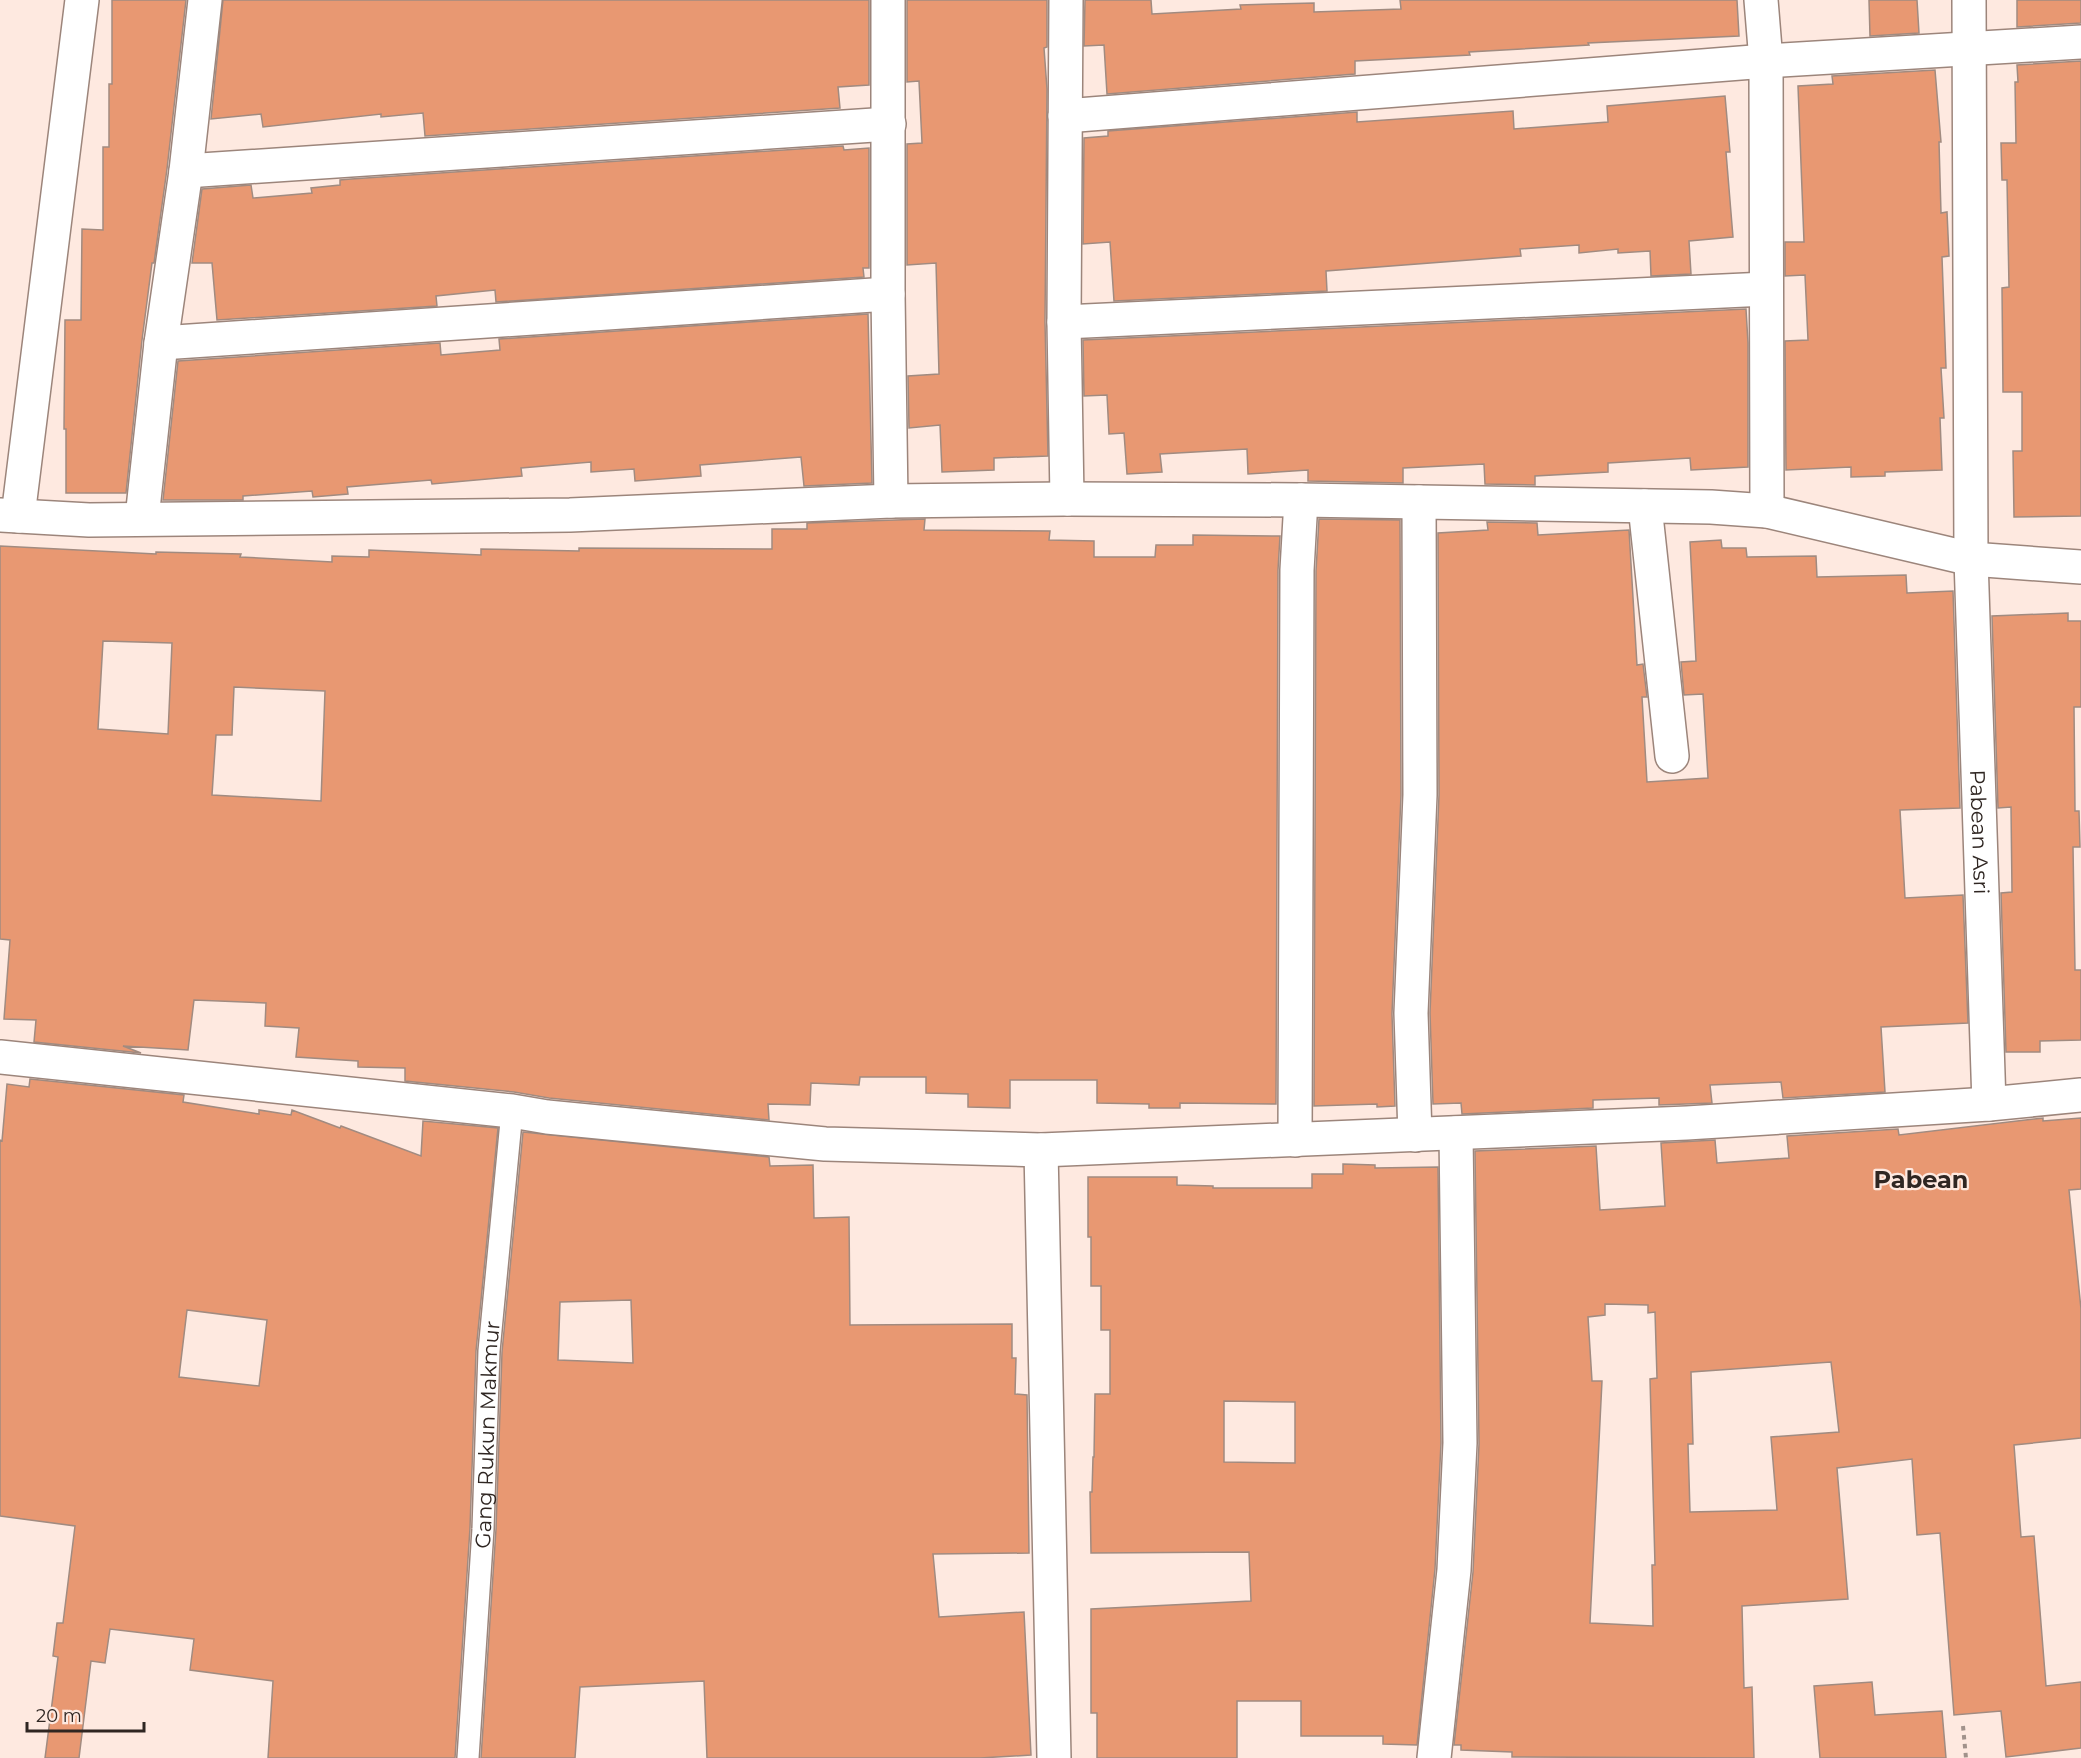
<svg xmlns="http://www.w3.org/2000/svg" width="2081" height="1758" font-family="Montserrat,sans-serif">
	<style>
		.building { fill: #e89872; stroke: #a18b80; stroke-width: 1.5; fill-rule: evenodd }
		.lines { fill: none; stroke-linecap: round; stroke-linejoin: round }
		.service-casing { stroke: #9c857b; stroke-width: 24 }
		.minor-casing { stroke: #9c857b; stroke-width: 36 }
		.tertiary-casing { stroke: #9c857b; stroke-width: 36 }
		.path { stroke: #a1928b; stroke-width: 4; stroke-dasharray: 4.5 4.5; stroke-linecap: butt }
		.service { stroke: #fff; stroke-width: 21 }
		.minor { stroke: #fff; stroke-width: 33 }
		.tertiary { stroke: #fff; stroke-width: 33 }
		.labels { text-anchor: middle; dominant-baseline: central; stroke-width: 4.5; stroke-linejoin: round; paint-order: stroke }
		.street-label { font-size: 21px; fill: #2f2622; stroke: #fee9e0 }
		.quarter-label { font-size: 24px; font-weight: bold; fill: #2f2622; stroke: #fee9e0 }
	</style>
	<rect width="100%" height="100%" fill="#fee9e0"/>
	<path class="building" d="M112,0h74l-19,169 -13,94h-2l-10,77 -16,153h-60v-64h-2l1,-109h16l1,-91 21,1v-83h6v-63h3z
		M223,0h646v85l-31,2 2,21 -415,28 -2,-23 -42,4v-3l-118,13 -2,-13 -50,5z
		M907,0h140v47l-3,1 3,41 -2,233 3,134 -54,2v12l-52,2 -2,-47 -31,3 -1,-52 31,-2 -3,-111 -29,2v-121l15,-1 -3,-62 -12,1z
		M1085,0h66l1,14 89,-5 -1,-4 33,-1 41,-1v9l87,-3 -1,-9h337l2,36 -151,7 1,2 -120,7 1,3 -115,6v13l-248,20 -3,-49 -20,1z
		M1869,0h48l2,33 -49,3z
		M2017,0h64v23l-64,4z
		M2081,61v455l-67,1 -1,-66h9v-59h-19l-1,-104 7,-1 -2,-107h-5l-1,-37h15l-1,-61h3l-1,-17z
		M1935,70l6,72h-2l2,71 6,-1 2,44 -7,1 4,111h-5l3,50h-4l2,52 -57,2v4l-34,1v-10l-65,3 -1,-129 23,-1 -3,-65 -20,1v-34h19l-6,-156 35,-2 -1,-8z
		M1725,96l5,56h-4l7,85 -44,4 2,33 -40,2 -1,-25 -32,2v-4l-39,4v-8l-59,4 1,7 -195,15 1,20 -213,10 -4,-59 -27,2 1,-106 24,-2v-5l249,-19v10l156,-11 1,18 94,-7 -1,-16z
		M843,146l1,4 25,-2v120h-6l1,9 -368,25 -1,-12 -59,6 1,10 -220,14 -5,-57h-20l10,-74 49,-4 2,13 59,-5 -1,-5 29,-3v-5l11,-1z
		M1746,309l2,34v124l-57,3 -1,-12 -82,5v9l-73,4v9l-50,-1 -1,-20 -81,4v15l-95,-2v-11l-60,4 -1,-25 -87,5 2,18 -35,2 -3,-41 -15,1 -2,-39 -23,1 -1,-56z
		M868,314l4,169 -68,3 -3,-29 -101,8 1,11 -66,5 -1,-12 -43,3v-10l-70,6 1,8 -90,8 -1,-4 -84,7 1,7 -35,3 -1,-6 -69,5v4h-80l15,-139 262,-18 1,12 59,-5 -1,-11z
		M925,519l-1,11 126,1 -1,9 45,1v16h61l1,-12h37v-10l87,1 -2,34 -2,534 -96,-1v5h-31v-4l-52,-1v-23h-87v28l-42,-1v-13l-42,-1v-16h-66l-1,8 -48,-2 -1,22 -42,-1 1,16 -220,-22 -35,-6 -109,-11v-13l-47,-1v-6l-62,-4 3,-29 -34,-2 1,-23 -72,-3 -6,50 -65,-4 18,7 -107,-11 2,-22 -32,-1 6,-79 -10,-1v-393l156,8v-2l85,2 -1,3 92,5v-6l37,1v-7l112,5v-6l98,2v-3l193,1v-20h35v-6zM103,641l69,2 -4,91 -70,-5zM234,687l91,4 -4,110 -109,-6 4,-60h16z
		M1319,519l81,1 1,275 -9,219 3,92 -18,1v-3l-63,2 2,-535z
		M1487,522l50,1 1,12 91,-5 8,135 6,-1 4,33h-5l5,85 61,-4 -5,-84 -19,1 -3,-33 15,-1 -6,-119 31,-2 1,8h24l1,9 69,-1 1,21 89,-2 1,18 46,-2 7,217 -60,2 5,88 58,-3 5,128 -87,4 4,65 -102,6 -2,-16 -71,3 2,18 -53,2v-7l-66,2v8l-131,6 -1,-11 -28,1 -3,-91 9,-218 -1,-262 50,-3z
		M2068,613v8h13v86h-7l1,104h4l1,36h-7l2,123h6v70l-41,1v11h-34l-5,-159 11,-1 -1,-85 -13,1 -6,-192z
		M30,1079l154,16 -1,7 76,12v-4l32,5 1,-5 48,18 1,-2 80,30 2,-35 75,7 -22,223 -6,177 -15,230h-187l5,-77 -83,-11 4,-31 -84,-10 -5,34 -14,-2 -12,97h-34l13,-101 -5,-1 4,-33h6l12,-97 -75,-10v-376l2,1 5,-57 22,3zM187,1310l80,10 -8,66 -80,-9z
		M2043,1118v3l38,-3v71l-12,1 12,119v129l-67,7 7,92 13,-1 12,150 35,-4v66l-75,9 -5,-46 -47,4 -14,-182 -23,2 -5,-76 -75,9 11,131 -106,7 2,82 8,-1 2,71 -242,-1v-5l-51,-2v-5h-7l19,-173 6,-128 -4,-293 121,-5 4,64 65,-4 -4,-63 54,-3 2,23 72,-5 -2,-22 111,-7 1,6zM1605,1304l43,1v8l7,-1 2,66 -7,1 5,186h-3l1,61 -63,-3 12,-242h-10l-4,-64 17,-2zM1831,1362l8,70 -68,5 6,73 -87,2 -2,-68h5l-2,-72z
		M523,1132l246,25 1,9 43,-1 1,53 35,-1 1,108 162,-1v34h4l-1,36 12,1 2,158 -96,1 6,63 85,-5 7,143 -51,3h-273l-3,-77 -124,6 -5,71h-94l15,-229 6,-177zM631,1300l2,63 -75,-3 2,-58z
		M1343,1164l32,1v3l63,-1 3,276 -6,126 -18,176 -34,-1v-8h-82v-35h-64v57h-140v-45h-6v-104l160,-8 -2,-49 -158,1 -1,-61h2l1,-35h1l1,-63h15v-64h-9v-44h-10v-49h-3v-60h89v8l36,1v2h99v-14h31zM1224,1401l71,1v61l-71,-1z
		M1872,1682l3,33 67,-4 4,47h-126l-6,-72z"/>
	<g class="lines">
		<g class="service-casing">
			<g id="service">
				<path id="s1" d="M468,1758l15,-229 6,-178 23,-240"/>
			</g>
		</g>
		<g class="minor-casing">
			<g id="minor">
				<path d="M888,0v294l3,207"/>
				<path d="M1066,0l-2,322 3,177"/>
				<path d="M1761,0l5,61 1,450"/>
				<path id="s2" d="M1969,0l2,559 18,545"/>
				<path d="M1065,116l701,-55 315,-19"/>
				<path d="M186,171l703,-47"/>
				<path d="M1064,322l702,-33"/>
				<path d="M161,343l727,-49"/>
				<path d="M1645,506l27,250"/>
				<path d="M0,515l89,5 481,-5 321,-14 176,-2 234,1 410,7 56,4 204,48 110,8"/>
				<path d="M18,516l64,-516"/>
				<path d="M142,518l19,-175 25,-172 19,-171"/>
				<path d="M1415,1135l-4,-122 9,-218 -1,-293"/>
				<path d="M1295,1140l2,-570 4,-70"/>
				<path d="M1041,1150l13,608"/>
				<path d="M1434,1758l20,-188 6,-127 -4,-310"/>
			</g>
		</g>
		<g class="tertiary-casing">
			<path id="tertiary" d="M0,1057l512,54 35,6 278,27 216,6 646,-27 302,-19 92,-9"/>
		</g>
		<path class="path" d="M1963,1726l3,32"/>
		<use href="#service" class="service"/>
		<use href="#minor" class="minor"/>
		<use href="#tertiary" class="tertiary"/>
	</g>
	<g class="labels">
		<g class="street-label">
			<text stroke="none"><textPath href="#s2" startOffset="832">Pabean Asri</textPath></text>
			<text stroke="none"><textPath href="#s1" startOffset="324">Gang Rukun Makmur</textPath></text>
		</g>
		<g class="quarter-label">
			<text x="1921" y="1179">Pabean</text>
		</g>
	</g>
	<path d="M27 1722v9h117v-9" fill="none" stroke="#2f2622" stroke-width="3"/>
	<text x="36" y="1722" font-size="18" fill="#2f2622" stroke="#fee9e0" stroke-width="4.5" paint-order="stroke">20 m</text>
</svg>
